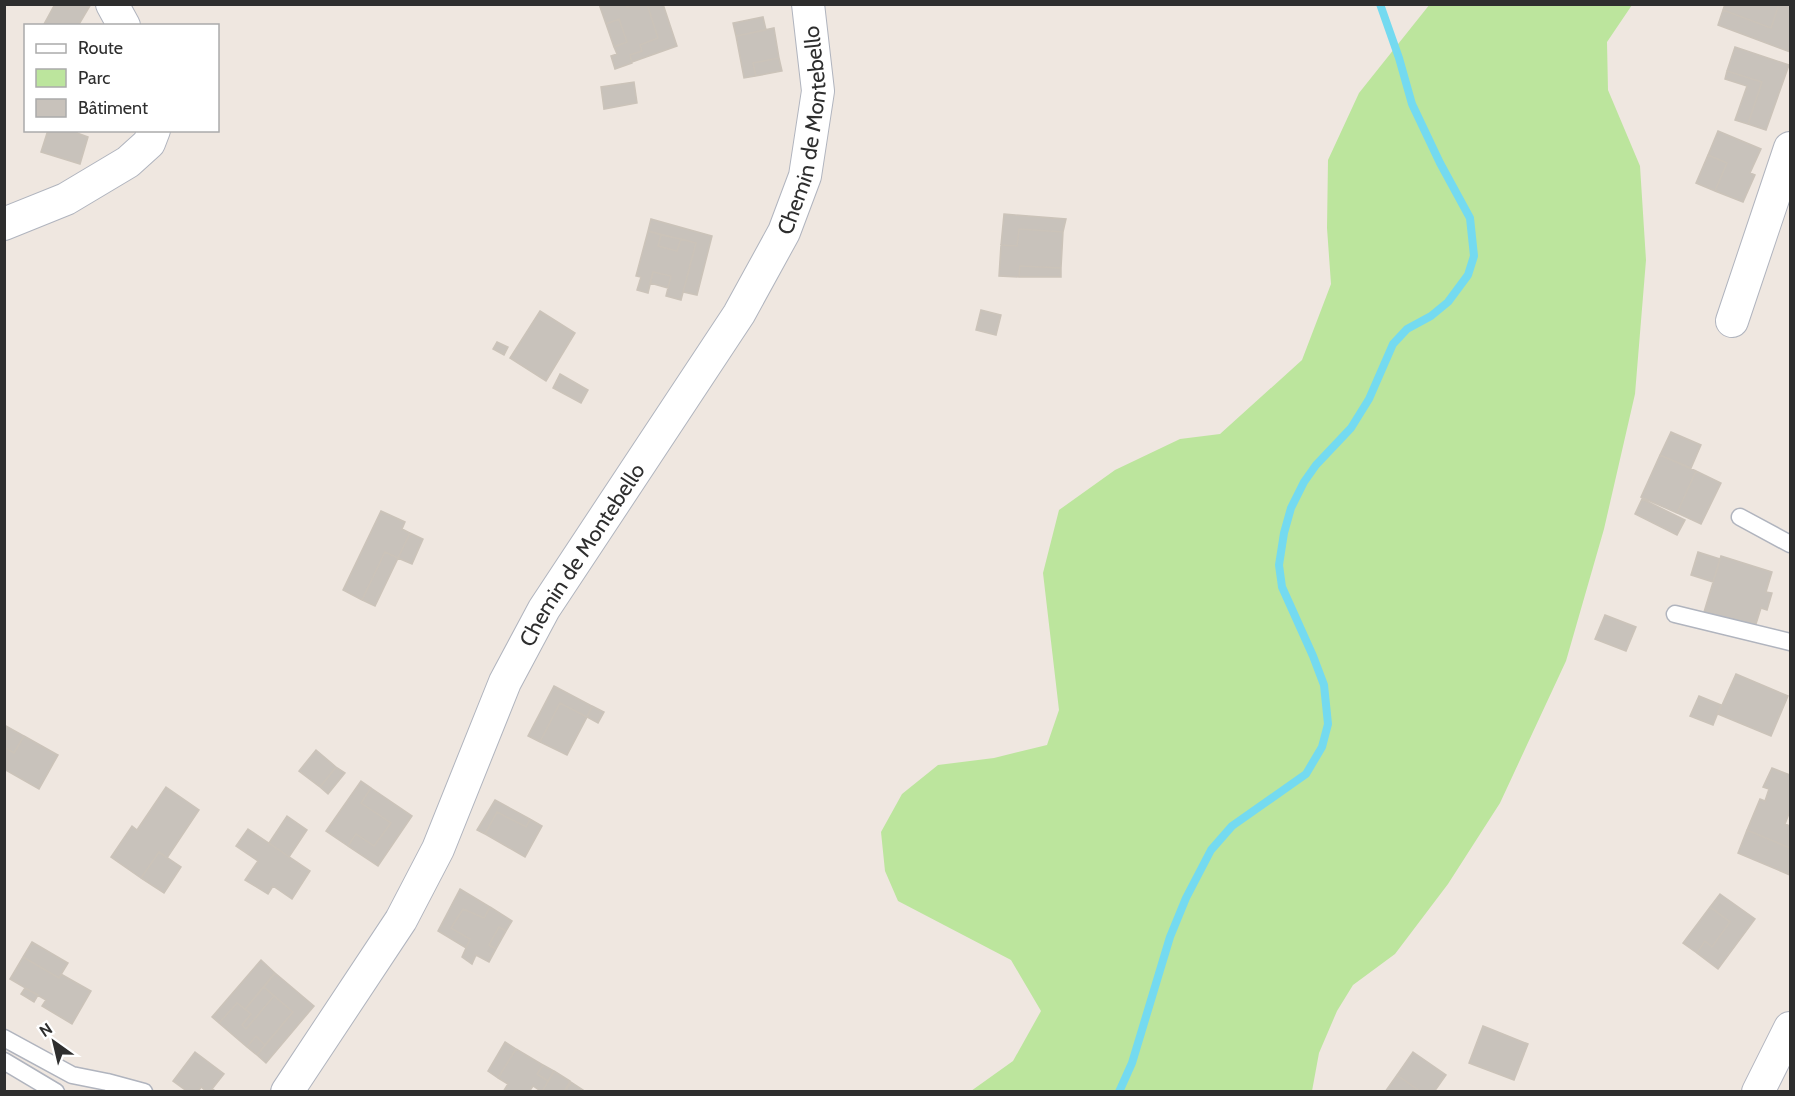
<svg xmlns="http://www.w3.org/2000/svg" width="1795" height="1096" font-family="Cabin,sans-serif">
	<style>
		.green { fill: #bce59d }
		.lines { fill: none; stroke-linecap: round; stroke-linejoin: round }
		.stream { stroke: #74daf0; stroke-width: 8 }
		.building { fill: #c8c2bb; stroke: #cbc3b9; stroke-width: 1.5 }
		.service-casing { stroke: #b0b4be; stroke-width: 19 }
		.minor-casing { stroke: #b0b4be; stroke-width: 34 }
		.service { stroke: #fff; stroke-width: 16 }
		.minor { stroke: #fff; stroke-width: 32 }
		.labels { text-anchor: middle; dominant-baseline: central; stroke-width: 4.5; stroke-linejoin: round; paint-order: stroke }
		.street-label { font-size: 22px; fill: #2e2e2e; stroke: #fff }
	</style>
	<rect width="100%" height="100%" fill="#efe7e0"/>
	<path class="green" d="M1430,4l202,1 -25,37 1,48 32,76 6,94 -11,134 -31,135 -38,132 -66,142 -52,81 -53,70 -42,31 -16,26 -18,42 -7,38h-341l42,-30 28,-50 -30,-51 -113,-59 -13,-30 -4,-39 21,-38 36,-29 56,-7 53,-13 12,-35 -16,-137 16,-63 56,-40 65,-31 40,-5 82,-74 29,-76 -4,-56 1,-68 31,-67z"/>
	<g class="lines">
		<path class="stream" d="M1119,1092l13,-29 38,-126 16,-39 25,-48 21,-24 74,-52 16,-27 6,-23 -4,-39 -11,-29 -31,-69 -3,-22 5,-32 7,-25 13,-26 12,-17 35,-37 18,-29 24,-55 14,-15 24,-13 17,-14 20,-27 6,-19 -4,-38 -30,-55 -28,-59 -13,-46 -19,-54"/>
	</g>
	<path class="building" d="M55,4h36l-13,22h-35z
		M599,4h27l1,3 7,-3h13l11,34 -18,7 2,6 -12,4 2,8 -17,6 -4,-13 6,-2 -3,-7 13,-5 -8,-23 -13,5z
		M647,4h16l14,42 -45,16 -2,-7 12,-4 -2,-6 18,-7z
		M1725,4h54l-8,24 -48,-18z
		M1779,4h11v48l-72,-27 5,-15 48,18z
		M763,17l3,13 -30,6 -3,-13z
		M619,19l8,23 -13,5 -8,-23z
		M774,28l5,30 -26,5 3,13 -12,2 -8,-42z
		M1735,47l54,18 -23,65 -18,-6 14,-42 -35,-11z
		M779,58l3,13 -26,5 -3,-13z
		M1727,71l35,11 -14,42 -13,-4 12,-34 -22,-7z
		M634,82l3,21 -33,6 -3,-22z
		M48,130h29v3l11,4 -8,27 -39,-12z
		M1718,131l43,18 -11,24 5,2 -12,27 -28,-11 12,-28 -19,-8z
		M1708,155l19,8 -12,28 -19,-8z
		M1004,214l62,5 -3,13 -44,-3 -2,17 -16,-1z
		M651,219l61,17 -15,59 -14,-3 13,-49 -48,-12z
		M1019,229l44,3 -2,36 -41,-2 -1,11 -20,-1 2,-31 16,1z
		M648,231l13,4 -3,11 19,5 4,-12 15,4 -15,57 -15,-4 5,-20 -18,-4 -5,21 -11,-3 4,-13 -5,-1z
		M661,235l20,4 -4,12 -19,-5z
		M1020,266l41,2v9h-42z
		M653,272l18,4 -3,12 -18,-5z
		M981,310l20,5 -5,20 -20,-5z
		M540,311l35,22 -29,48 -36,-23z
		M497,342l11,5 -4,8 -11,-6z
		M560,374l28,16 -7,13 -28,-15z
		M1671,432l30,13 -10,23 -31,-13z
		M1660,455l36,16 -19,42 -36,-16z
		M1696,471l25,12 -20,41 -24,-11z
		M1642,499l43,21 -8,15 -42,-21z
		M381,511l24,11 -3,7 8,4 -12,25 -13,-6 -23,48 -19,-10z
		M410,533l13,6 -11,25 -14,-6z
		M385,552l13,6 -23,48 -13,-6z
		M1698,552l22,7 -7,23 -22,-7z
		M1721,556l51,16 -6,20 6,1 -5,17 -6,-2 -6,19 -51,-15z
		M1605,615l31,12 -10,24 -31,-12z
		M1736,674l52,22 -17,40 -53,-22z
		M554,686l38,20 -5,11 -27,-14 -20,39 -12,-6z
		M1699,696l22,9 -8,20 -23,-9z
		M560,703l27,14 -20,38 -27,-13z
		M592,706l12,6 -6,11 -11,-6z
		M4,725l20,11 -10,17 -10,-6z
		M24,736l34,19 -19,34 -35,-20v-22l10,6z
		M316,750l20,17 -16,20 -21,-16z
		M336,767l9,6 -17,21 -8,-7z
		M1772,768l18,7v36l-5,13 5,2v22l-43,-18 13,-31 5,2 4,-12 -6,-2z
		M361,781l10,7 -10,15 30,20 -17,23 -18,-12 -8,12 -22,-15z
		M166,787l33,23 -32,48 -8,-6 -18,26 -30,-21 21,-31 5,4z
		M371,788l41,28 -34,50 -30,-20 8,-12 18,12 17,-23 -30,-20z
		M495,800l35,19 -4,8 -29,-15 -12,22 -8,-4z
		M497,812l29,15 4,-8 12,7 -17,31 -40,-23z
		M287,816l20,14 -18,27 -20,-14z
		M248,829l62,42 -18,28 -19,-13 -5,8 -23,-14 13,-19 -22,-15z
		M1747,830l43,18v27l-52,-22z
		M159,852l22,15 -17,26 -23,-15z
		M460,889l30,18 -6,11 -21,-9 -12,19 19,11 -4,9 -28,-17z
		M1720,894l35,25 -37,50 -21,-16 8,-12 7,6 18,-25 -20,-15z
		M490,907l22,14 -6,10 -7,-4 -10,18 7,4 -7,13 -13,-7 -4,9 -10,-7 8,-18 -19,-11 12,-19 21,9z
		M1710,907l20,15 -18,25 -7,-6 -8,12 -14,-10z
		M499,927l7,4 -10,18 -7,-4z
		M32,942l36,21 -9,15 -36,-21z
		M23,957l36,21 2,-4 30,17 -19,33 -30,-18 4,-6 -36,-21z
		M261,960l14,13 -30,36 -8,-6 -18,20 -7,-6z
		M275,973l39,33 -48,57 -9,-8 36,-43 -29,-25z
		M264,987l10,9 -28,33 -4,-4 9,-11 -6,-5z
		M25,988l13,7 -4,7 -13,-8z
		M274,996l19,16 -28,33 -9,-9 -9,11 -28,-24 18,-20 14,11 -9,11 4,4z
		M1483,1026l45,18 -14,36 -45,-17z
		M256,1036l9,9 -8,10 -10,-8z
		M505,1042l11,7 -18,29 -10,-7z
		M516,1049l27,16 -6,9 11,7 -6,11 -9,-6 -4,6h-26l5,-8 -10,-6z
		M195,1052l29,22 -12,15 5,3h-10l-6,-5 -3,5h-10l-15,-11z
		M1413,1052l33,23 -12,17h-13l-24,-17z
		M543,1065l11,6 -6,10 -11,-7z
		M554,1071l16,10 -6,11h-22z
		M1397,1075l24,17h-36z
		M571,1082l15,10h-21z"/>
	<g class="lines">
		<g class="service-casing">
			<path id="service" d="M1740,517l50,27
				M1675,614l115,28
				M4,1038l68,37 35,7 37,10
				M4,1061l52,31"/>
		</g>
		<g class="minor-casing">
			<g id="minor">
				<path d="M112,4l12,22"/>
				<path d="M4,224l62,-25 62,-37 21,-19 5,-13"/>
				<path d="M1732,321l58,-173"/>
				<path id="s1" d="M287,1092l114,-172 37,-71 67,-167 39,-73 195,-295 45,-82 21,-56 13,-85 -10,-87"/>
				<path d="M1758,1092l32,-64"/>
			</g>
		</g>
		<use href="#service" class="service"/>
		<use href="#minor" class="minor"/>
	</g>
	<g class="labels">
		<g class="street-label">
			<text stroke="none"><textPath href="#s1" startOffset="1101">Chemin de Montebello</textPath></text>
			<text stroke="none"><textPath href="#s1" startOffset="615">Chemin de Montebello</textPath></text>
		</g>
	</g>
	<rect width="1795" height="1096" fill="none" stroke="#2e2e2e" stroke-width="12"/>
	<rect x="24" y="24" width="195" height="108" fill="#ffffff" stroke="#ababab" stroke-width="1.5"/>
	<rect x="36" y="44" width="30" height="9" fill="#ffffff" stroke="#ababab" stroke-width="1.5"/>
	<text x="78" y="54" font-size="18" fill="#2e2e2e">Route</text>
	<rect x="36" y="69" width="30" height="18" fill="#bce59d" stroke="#ababab" stroke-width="1.5"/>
	<text x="78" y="84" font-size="18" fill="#2e2e2e">Parc</text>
	<rect x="36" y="99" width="30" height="18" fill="#c8c2bb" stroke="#ababab" stroke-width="1.5"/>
	<text x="78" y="114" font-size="18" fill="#2e2e2e">Bâtiment</text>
	<g transform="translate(54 1042) rotate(326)" stroke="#ffffff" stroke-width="4.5" paint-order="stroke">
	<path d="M0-4.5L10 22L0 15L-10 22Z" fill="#2e2e2e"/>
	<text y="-9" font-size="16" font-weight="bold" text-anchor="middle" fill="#2e2e2e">N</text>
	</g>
</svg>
